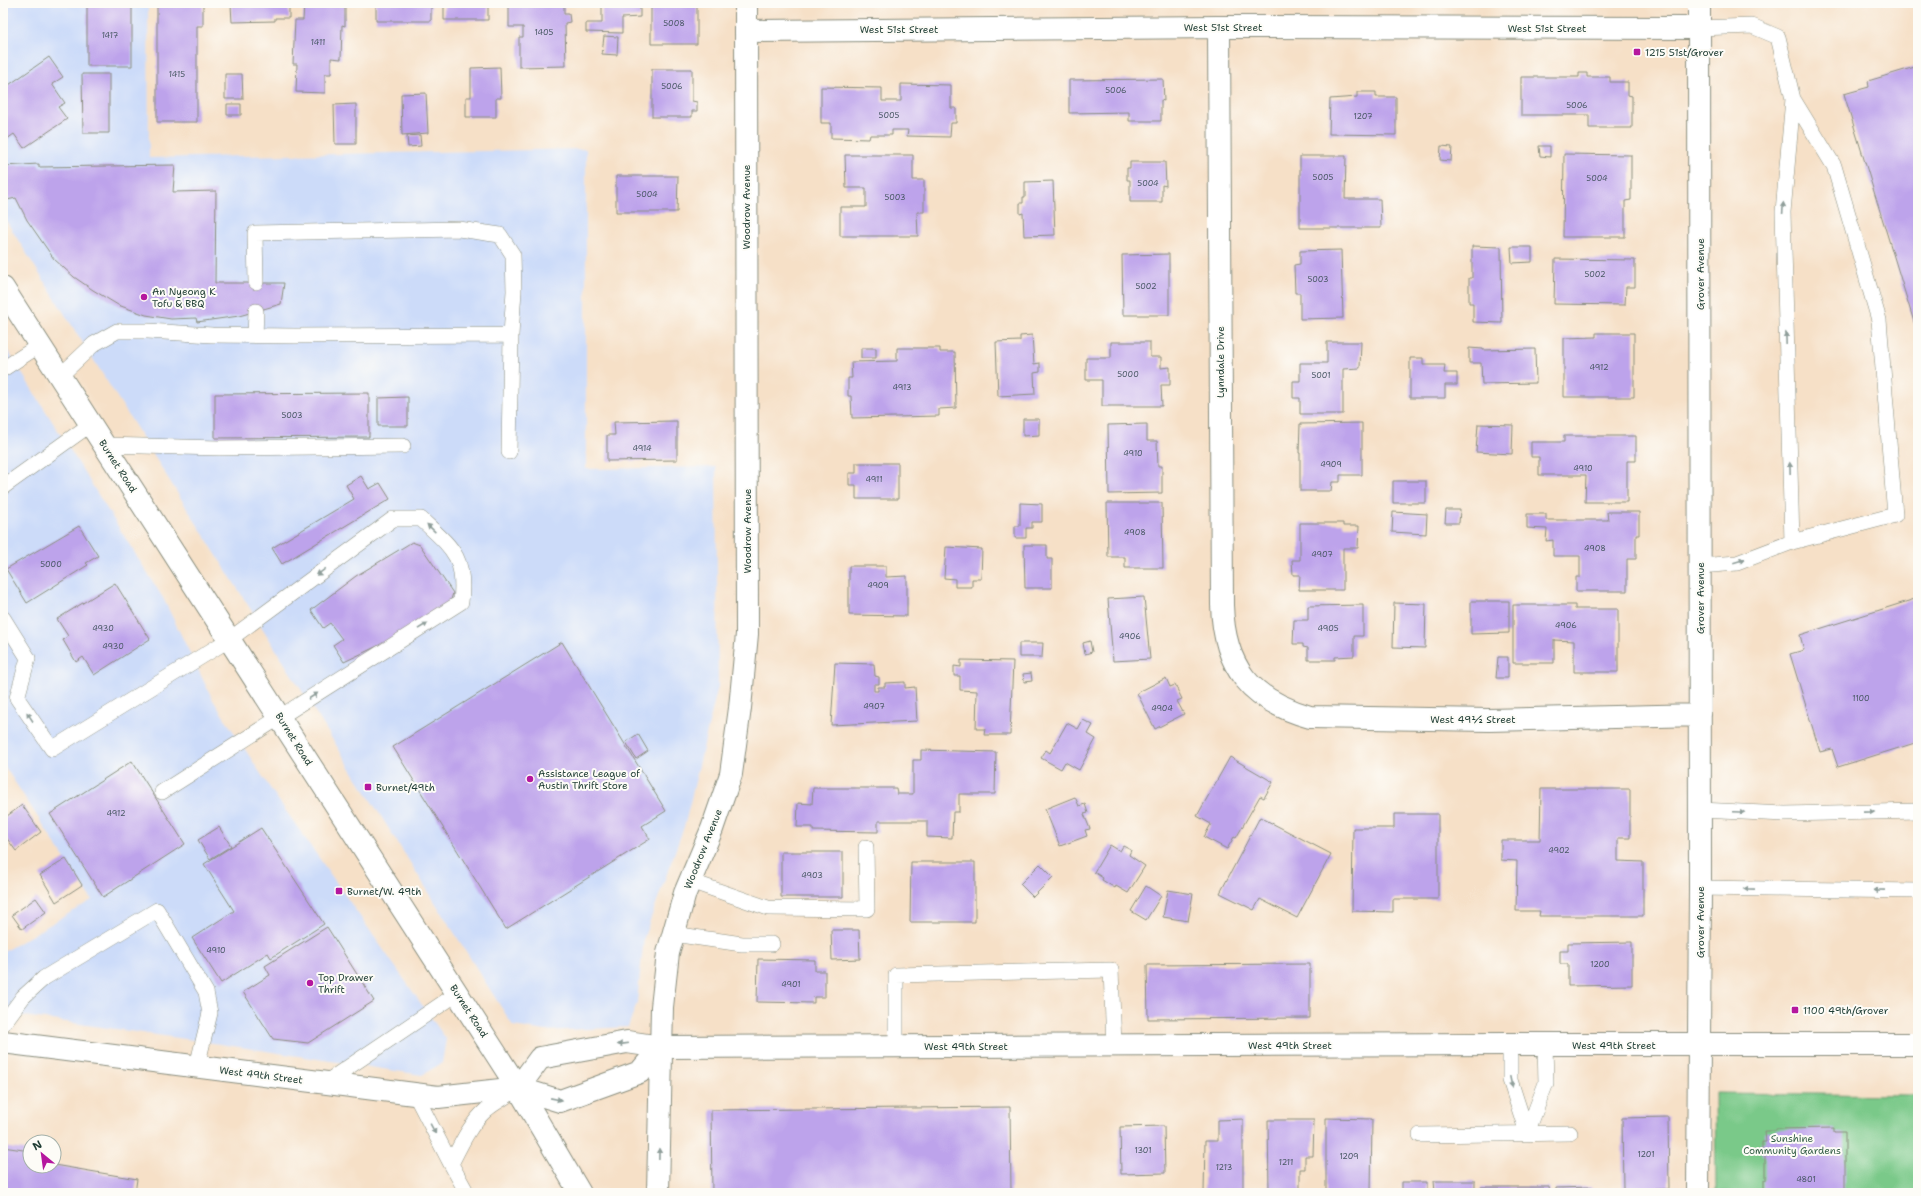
<svg xmlns="http://www.w3.org/2000/svg" width="1921" height="1196" font-family="'Shantell Sans',sans-serif">
	<style>
		.built { fill: #ccdbf9 }
		.green { fill: #7ac989; stroke: #4c835e }
		.building { fill: #bda3eb }
		.lines { fill: none; stroke-linecap: round; stroke-linejoin: round }
		.lane-casing { stroke: #8a8e7e; stroke-width: 16 }
		.street-casing { stroke: #8a8e7e; stroke-width: 24 }
		.secondary-casing { stroke: #8a8e7e; stroke-width: 24 }
		.lane { stroke: #fff; stroke-width: 15 }
		.street { stroke: #fff; stroke-width: 22 }
		.secondary { stroke: #fff; stroke-width: 22 }
		.oneway { fill: #8f9e9a }
		.poi-dot { fill: #b5179e; stroke: #fdfcf7; stroke-width: 1.5 }
		.labels { text-anchor: middle; dominant-baseline: central; stroke-width: 4; stroke-linejoin: round; paint-order: stroke }
		.number-label { font-size: 8px; fill: #465662 }
		.street-label { font-size: 10px; fill: #1f3d34; stroke: #fdfcf7 }
		.poi-label { font-size: 10px; fill: #1f3d34; stroke: #fdfcf7; text-anchor: start }
		.park-label { font-size: 10px; fill: #366049; stroke: #fdfcf7 }
	</style>
	<rect width="100%" height="100%" fill="#fdfcf7"/>
	<filter id="ink" filterUnits="userSpaceOnUse"><feTurbulence type="fractalNoise" baseFrequency=".025" numOctaves="2"/><feDisplacementMap in="SourceGraphic" scale="8" xChannelSelector="R" yChannelSelector="G"/><feConvolveMatrix kernelMatrix="1 2 1 2 8 2 1 2 1" color-interpolation-filters="sRGB"/></filter>
	<filter id="wash" filterUnits="userSpaceOnUse"><feTurbulence type="fractalNoise" baseFrequency=".012" numOctaves="4" result="noise"/><feDisplacementMap in="SourceGraphic" scale="16" xChannelSelector="R" yChannelSelector="G"/><feGaussianBlur stdDeviation="0.9" result="paint"/><feColorMatrix in="noise" values="0 0 0 0 0 0 0 0 0 0 0 0 0 0 0 0 0 1.4 0 .05"/><feComposite in="paint" operator="in"/></filter>
	<g filter="url(#wash)">
		<rect width="100%" height="100%" fill="#f6e0c7"/>
		<path class="built" d="M3,3h145l1,155 437,-9v320l130,-2 2,219 -33,138 -41,113 -7,66 -9,24 -82,4 -33,-5 -510,-810z
			M3,343l160,255 50,102 59,91 174,248 -4,24 -20,12 -202,-31 -217,-31v-61l89,-52 -89,-136z"/>
		<path class="green" d="M1715,1093l203,2v98h-202z"/>
		<g id="blocks">
			<path class="building" d="M87,3h45v63h-45z
				M157,3h46v23h-6v96h-40z
				M229,3h60v15h-14v3l-43,1 -1,-17h-2z
				M304,3h41v23l-3,-1 -1,34 -10,-1v16h-6v19l-29,-1 1,-28h-4l2,-44h8z
				M376,3h55v18h-55z
				M444,3h44v17h-44z
				M509,3h58v2l-3,-1v10h5l1,8 -5,1 1,43 -47,1v-30h4v-10h-14z
				M602,3h38v14l-18,1v15l-36,-1v-9h16z
				M651,3h46v41h-46z
				M604,36l14,1 -1,18 -15,-1z
				M49,57l14,20 -11,7 13,19 -7,4 9,12 -43,29 -10,-14 -11,8v-53z
				M1918,66v269l-74,-241 25,-7 -1,-6z
				M500,67l1,31h-5v19h-30v-20h5v-29z
				M652,69h40v32l5,1v9h-5v6h-40z
				M1579,73h8v4h23v5h18v13l4,1v32h-43v-13h-68v-38h58z
				M82,74h27v59h-26z
				M225,74h17l1,25h-18z
				M1163,79l1,22 -3,-1v21h-32v-9l-60,1v-33z
				M901,84l50,1v23h5v15h-5l-1,14 -43,-1 1,-6h-16v5h-22l-1,4 -38,-1v-15h-10v-36l61,1v13h19z
				M1357,92h19v5h20v38l-67,-1 1,-35 27,-2z
				M426,93l2,40 -26,2 -1,-41z
				M227,104h14v11h-14z
				M356,104v40h-21l-1,-39z
				M420,135l1,11 -13,1 -1,-11z
				M1441,146l11,1 -1,14 -11,-1z
				M1539,146h11v11l-10,-1z
				M1564,154l67,1v45l-6,1v36h-62z
				M845,155h68v25h11v32h-7l1,24h-78v-29h26v-19h-20z
				M1300,156h46l-1,43h35l1,29h-81z
				M1130,162h35l1,24 -4,-1v17h-32v-22h-3v-12h3z
				M39,164v3l136,-2 -2,27 43,-1 -1,92h69l-3,21 -42,12 -42,6 -1,-4 -25,1 -25,-4 -28,-10 -25,-15 -19,-13 -20,-18 -27,-39 -11,-22 -9,2 -4,-7v-27z
				M616,176h62l-1,36h-61z
				M1053,181l2,54 -31,1 -1,-23 -3,1v-11h3v-6h2v-15z
				M1472,246l29,1 1,76 -29,-1v-19h-4v-25h3z
				M1511,247h21v15l-20,1z
				M1341,250l2,68 -43,1v-26h-5l-1,-28 6,-1v-13z
				M1169,254v61h-46l-1,-60z
				M1555,259l80,1v27h-9l-1,18 -71,-1z
				M1596,333h38v64h-70v-59l32,-1z
				M1032,335l2,29 6,-1v9l-6,1 1,21 -37,2 -2,-54 24,-1v-5z
				M1111,342h39v15h11v11l9,-1v18h-9l1,21h-60v-26h-16v-22h25z
				M1327,342h34l-1,26 -17,1v45h-43v-16h-7v-17h7v-18h27z
				M861,348h15v10h-15z
				M897,348h43v4h15l1,56 -17,1v7l-87,2 -1,-22h-3v-18h4l-1,-16 46,-1z
				M1469,348l14,1v1l52,-1 1,34 -54,1 -1,-21h-12z
				M1410,358h13v7h22l-1,8h13v12h-12v13h-35z
				M369,393v44l-154,1v-44z
				M408,397v29h-30v-28z
				M1023,419h16v16l-16,1z
				M677,421v39l-70,1v-26h8l-1,-13z
				M1362,423v52h-22v7h-8l-1,9h-31v-38h-1l1,-29z
				M1147,424v17h10l1,25h4v27l-53,1 -1,-69z
				M1478,424l35,1 -1,29 -36,-2z
				M1564,436h72v25h-9v41h-42l1,-27h-47v-18h-8v-15h33z
				M856,463h42v36h-42v-14h-7v-12h7z
				M361,476l8,13 11,-6 10,16 -108,65 -10,-16 82,-49 -8,-14z
				M1393,481h33v22h-33z
				M1020,503l22,1v18h-10v6h-6v10h-11v-12h5z
				M1107,503h55l1,65h-38v-11h-17z
				M1446,510h14l-1,13h-14z
				M1393,512l34,2 -1,20 -34,-2z
				M1607,512h32v23h-3v24h-9v32h-51v-14h4v-21h-27v-16l-7,1 1,-12 -20,-1v-14h19v6h62z
				M1300,523h43v3h16l-1,22h-15v42h-44l1,-15h-7l-1,-15h8z
				M79,526l19,30 -12,7 2,2 -61,38 -21,-34z
				M412,542l8,3 33,48 -3,10 -60,37 -46,22 -11,-17 9,-6 -12,-16 -7,5 -12,-18 45,-34z
				M1024,545h23v14h5v29h-27z
				M946,547l36,2 -1,30h-9v8h-17v-8l-11,-1z
				M849,566h37v11l21,-1v40l-58,-1z
				M115,583l35,56 -56,36 -11,-18 -7,5 -13,-22 5,-4 -11,-17z
				M1144,597l6,62 -37,2 -5,-62z
				M1918,598v144l-80,25 -6,-18 -12,3 -30,-98 14,-4 -4,-15z
				M1471,601h38v32l-38,1z
				M1394,603l32,1 -1,44 -32,-1z
				M1363,605v31h-9v20l-19,1v3h-27v-12l-5,-1v-3h-10l1,-24h14v-14z
				M1513,605h62v4h43v63h-44v-31l-20,-1v23h-41z
				M1090,641l2,11 -7,2 -2,-11z
				M562,642l104,169 -24,15 8,13 -144,90 -113,-182z
				M1019,643h24l-1,14h-23z
				M1498,657h10v21h-12z
				M961,660l52,1 -3,74h-26l1,-6h-9l1,-38 -17,-1v-14h-6v-10l7,1z
				M835,663l39,1 1,12 4,1v7h-5v7h4v-4h7v-4l20,-1v6l10,-1 2,34 -86,4z
				M1031,673l1,8 -8,1 -1,-8z
				M1166,678l4,9 5,-2 7,14 -5,2 7,13 -29,15 -18,-36z
				M1083,720l10,5 -5,9 8,5 -17,31 -14,-8 -4,7 -20,-11 5,-8 4,3 17,-30 11,6z
				M638,734l10,17 -12,8 -10,-17z
				M921,750l75,2 -1,42h-36v18h-6l-1,26 -25,-1v-16h-49v11l-65,-1v-4h-16l1,-24 14,1 1,-16h83l1,6h16v-34h8z
				M1230,757l43,25 -9,16 -4,-2 -24,42 -2,-1 -7,12 -23,-12 7,-13 -14,-8z
				M132,761l53,83 -82,53 -53,-83z
				M1541,789h89v49h-12v23l25,1v54h-104l1,-5h-24l1,-50 -16,-1v-20h39z
				M1075,797l4,9 6,-2 3,9 -4,1 6,15 -5,1 2,6 -27,10 -15,-37z
				M22,805l19,27 -25,19 -13,-18v-14z
				M1394,814h44v85h-45v13l-41,-1 1,-83h41z
				M1260,817l71,37 -34,64 -37,-19 -6,11 -34,-17z
				M219,827l12,19 -21,13 -12,-19z
				M261,828l63,96 -53,34 -3,-5 -47,30 -29,-45 42,-27 -30,-47z
				M1110,845l10,6 3,-5 8,4 -2,5 16,11 -17,27 -12,-7 -1,2 -13,-8 1,-2 -9,-6z
				M781,852h62v45h-62z
				M66,859l16,26 -26,17 -16,-27z
				M911,862h64v60h-65z
				M1040,864l13,13 -20,20 -13,-13z
				M1146,886l15,10 -15,24 -15,-9z
				M1168,890l25,4 -5,27 -25,-4z
				M36,898l10,14 -24,17 -10,-14z
				M327,927l47,74 -66,42 -35,-4 -30,-47 27,-17 -5,-9z
				M831,930h28l1,29 -28,1z
				M1632,942v43l-64,1v-22h-8v-13h8v-8z
				M758,959l57,1v11h10v26h-11v6l-57,-1z
				M1310,964v54l-162,1 -1,-54z
				M1010,1107l1,86h-299l-1,-83z
				M1668,1117l1,72 -46,1 -1,-72z
				M1326,1118l46,1 -1,74h-45z
				M1243,1119v74h-39l1,-52h13v-21z
				M1268,1120h46l-1,36h-8v13h-5v24h-31z
				M1164,1126l1,47 -44,1 -1,-47z
				M1834,1128v4h11v61h-82v-13h2v-25h-3v-13h4l-1,-11h11v-2z
				M3,1147l27,4v15l24,-1 83,14 -2,14h-132z
				M1434,1181h41v12h-40z
				M1402,1182h25v11h-25z
				M1481,1187h68l1,6h-69z
				M1592,1187v6h-36v-5z"/>
		</g>
	</g>
	<g filter="url(#ink)">
		<use href="#blocks" fill-opacity="0" stroke="#8a8e7e" stroke-width="1"/>
		<g class="lines">
			<g class="lane-casing">
				<path id="lane" d="M1699,28l53,-2 26,11 15,62 -10,113 9,330 -55,21 -37,3
					M255,336l1,-25
					M3,369l37,-24
					M60,376l34,-32 23,-13h31l64,4 83,1 216,-1 3,-44 -1,-36 -13,-20 -41,-6 -204,4 1,49
					M104,445l115,3 184,-2
					M509,452l2,-117
					M3,487l88,-63
					M1792,542l103,-27 -16,-195 -45,-154 -41,-67
					M3,618l25,40 -11,40 35,51 178,-110 163,-120h28c31,29 45,37 40,83l-299,190
					M1700,810l85,4 133,-3
					M690,881l78,27 99,1 -1,-62
					M1700,888l218,3
					M673,934l69,10h30
					M3,1024l20,-27 21,-19 113,-68 49,82 4,21 -13,53
					M1510,1044v36l17,53
					M896,1046v-71l215,-5 3,75
					M325,1083l133,-90
					M415,1094l36,70c10,-20 19,-40 36,-55 9,-7 20,-13 29,-19
					M1527,1133l19,-50 -1,-38
					M1420,1135l150,-2
					M451,1164l16,29"/>
			</g>
			<g class="street-casing">
				<path id="street" d="M1219,27l3,578c2,62 28,95 88,112l179,3 211,-5
					M746,31l473,-4 480,1
					M3,1042l435,55 80,-9
					M661,1047l849,-3h408
					M1698,1193l2,-305 -1,-885"/>
			</g>
			<g class="secondary-casing">
				<path id="secondary" d="M3,288l515,800 62,105
					M518,1088l42,13 80,-29 21,-25
					M518,1088l22,-30 87,-16 34,5
					M658,1193l4,-186 6,-54 17,-60 27,-64 19,-55 9,-66 7,-74 -1,-631"/>
			</g>
			<use href="#lane" class="lane"/>
			<use href="#street" class="street"/>
			<use href="#secondary" class="secondary"/>
		</g>
		<defs><path id="oneway-solid" d="M-6-.8H1V-3.2L6.5 0L1 3.2V.8H-6Z"/></defs>
		<g class="oneway">
			<use href="#oneway-solid" transform="translate(1783 208) rotate(-86)"/>
			<use href="#oneway-solid" transform="translate(1786 338) rotate(-92)"/>
			<use href="#oneway-solid" transform="translate(1790 468) rotate(-92)"/>
			<use href="#oneway-solid" transform="translate(431 528) rotate(-137)"/>
			<use href="#oneway-solid" transform="translate(1739 561) rotate(-16)"/>
			<use href="#oneway-solid" transform="translate(321 572) rotate(144)"/>
			<use href="#oneway-solid" transform="translate(423 626) rotate(-32)"/>
			<use href="#oneway-solid" transform="translate(313 696) rotate(-33)"/>
			<use href="#oneway-solid" transform="translate(30 717) rotate(-124)"/>
			<use href="#oneway-solid" transform="translate(1739 812) rotate(3)"/>
			<use href="#oneway-solid" transform="translate(1869 812) rotate(-1)"/>
			<use href="#oneway-solid" transform="translate(1749 889) rotate(-179)"/>
			<use href="#oneway-solid" transform="translate(1879 890) rotate(-179)"/>
			<use href="#oneway-solid" transform="translate(623 1044) rotate(173)"/>
			<use href="#oneway-solid" transform="translate(1511 1082) rotate(78)"/>
			<use href="#oneway-solid" transform="translate(556 1099) rotate(11)"/>
			<use href="#oneway-solid" transform="translate(433 1129) rotate(62)"/>
			<use href="#oneway-solid" transform="translate(659 1154) rotate(-89)"/>
		</g>
	</g>
	<g class="poi-dot">
		<rect x="1633" y="48" width="8" height="8" rx="2"/>
		<circle cx="144" cy="297" r="4"/>
		<circle cx="530" cy="779" r="4"/>
		<rect x="364" y="783" width="8" height="8" rx="2"/>
		<rect x="335" y="887" width="8" height="8" rx="2"/>
		<circle cx="310" cy="983" r="4"/>
		<rect x="1791" y="1006" width="8" height="8" rx="2"/>
	</g>
	<g class="labels">
		<g class="number-label">
			<text x="674" y="23">5008</text>
			<text x="544" y="32">1405</text>
			<text x="110" y="35">1417</text>
			<text x="318" y="42">1411</text>
			<text x="177" y="74">1415</text>
			<text x="672" y="86">5006</text>
			<text x="1116" y="90">5006</text>
			<text x="1577" y="105">5006</text>
			<text x="889" y="115">5005</text>
			<text x="1363" y="116">1207</text>
			<text x="1323" y="177">5005</text>
			<text x="1597" y="178">5004</text>
			<text x="1148" y="183">5004</text>
			<text x="647" y="194">5004</text>
			<text x="895" y="197">5003</text>
			<text x="1595" y="274">5002</text>
			<text x="1318" y="279">5003</text>
			<text x="1146" y="286">5002</text>
			<text x="1599" y="367">4912</text>
			<text x="1128" y="374">5000</text>
			<text x="1321" y="375">5001</text>
			<text x="902" y="387">4913</text>
			<text x="292" y="415">5003</text>
			<text x="642" y="448">4914</text>
			<text x="1133" y="453">4910</text>
			<text x="1331" y="464">4909</text>
			<text x="1583" y="468">4910</text>
			<text x="874" y="479">4911</text>
			<text x="1135" y="532">4908</text>
			<text x="1595" y="548">4908</text>
			<text x="1322" y="554">4907</text>
			<text x="51" y="564">5000</text>
			<text x="878" y="585">4909</text>
			<text x="1566" y="625">4906</text>
			<text x="103" y="628">4930</text>
			<text x="1328" y="628">4905</text>
			<text x="1130" y="636">4906</text>
			<text x="113" y="646">4930</text>
			<text x="1861" y="698">1100</text>
			<text x="874" y="706">4907</text>
			<text x="1162" y="708">4904</text>
			<text x="116" y="813">4912</text>
			<text x="1559" y="850">4902</text>
			<text x="812" y="875">4903</text>
			<text x="216" y="950">4910</text>
			<text x="1600" y="964">1200</text>
			<text x="791" y="984">4901</text>
			<text x="1143" y="1150">1301</text>
			<text x="1646" y="1154">1201</text>
			<text x="1349" y="1156">1209</text>
			<text x="1286" y="1162">1211</text>
			<text x="1224" y="1167">1213</text>
			<text x="1806" y="1179">4801</text>
		</g>
		<g class="street-label">
			<text x="1223" y="27">West 51st Street</text>
			<text x="1547" y="28">West 51st Street</text>
			<text x="899" y="29">West 51st Street</text>
			<text transform="translate(746 207) rotate(-90)">Woodrow Avenue</text>
			<text transform="translate(1700 274) rotate(-90)">Grover Avenue</text>
			<text transform="translate(1220 362) rotate(-90)">Lynndale Drive</text>
			<text transform="translate(118 466) rotate(57)">Burnet Road</text>
			<text transform="translate(747 531) rotate(-90)">Woodrow Avenue</text>
			<text transform="translate(1700 598) rotate(-90)">Grover Avenue</text>
			<text x="1473" y="719">West 49½ Street</text>
			<text transform="translate(294 739) rotate(58)">Burnet Road</text>
			<text transform="translate(703 849) rotate(-68)">Woodrow Avenue</text>
			<text transform="translate(1700 922) rotate(-90)">Grover Avenue</text>
			<text transform="translate(469 1011) rotate(57)">Burnet Road</text>
			<text x="1290" y="1045">West 49th Street</text>
			<text x="1614" y="1045">West 49th Street</text>
			<text x="966" y="1046">West 49th Street</text>
			<text transform="translate(261 1075) rotate(7)">West 49th Street</text>
		</g>
		<g class="poi-label">
			<text x="1645" y="52">1215 51st/Grover</text>
			<text x="152" y="291">An Nyeong K<tspan x="152" dy="12">Tofu &amp; BBQ</tspan></text>
			<text x="538" y="773">Assistance League of<tspan x="538" dy="12">Austin Thrift Store</tspan></text>
			<text x="376" y="787">Burnet/49th</text>
			<text x="347" y="891">Burnet/W. 49th</text>
			<text x="318" y="977">Top Drawer<tspan x="318" dy="12">Thrift</tspan></text>
			<text x="1803" y="1010">1100 49th/Grover</text>
		</g>
		<g class="park-label">
			<text x="1792" y="1138">Sunshine<tspan x="1792" dy="12">Community Gardens</tspan></text>
		</g>
	</g>
	<rect width="1921" height="1196" fill="none" stroke="#fdfcf7" stroke-width="16"/>
	<g transform="translate(42 1154) rotate(331)"><circle r="19" fill="#fdfcf7" stroke="#a4b0a9"/>
	<path d="M0-3L7 15L0 10L-7 15Z" fill="#b5179e"/>
	<text y="-6" font-size="11" font-weight="bold" text-anchor="middle" fill="#1f3d34">N</text>
	</g>
</svg>
